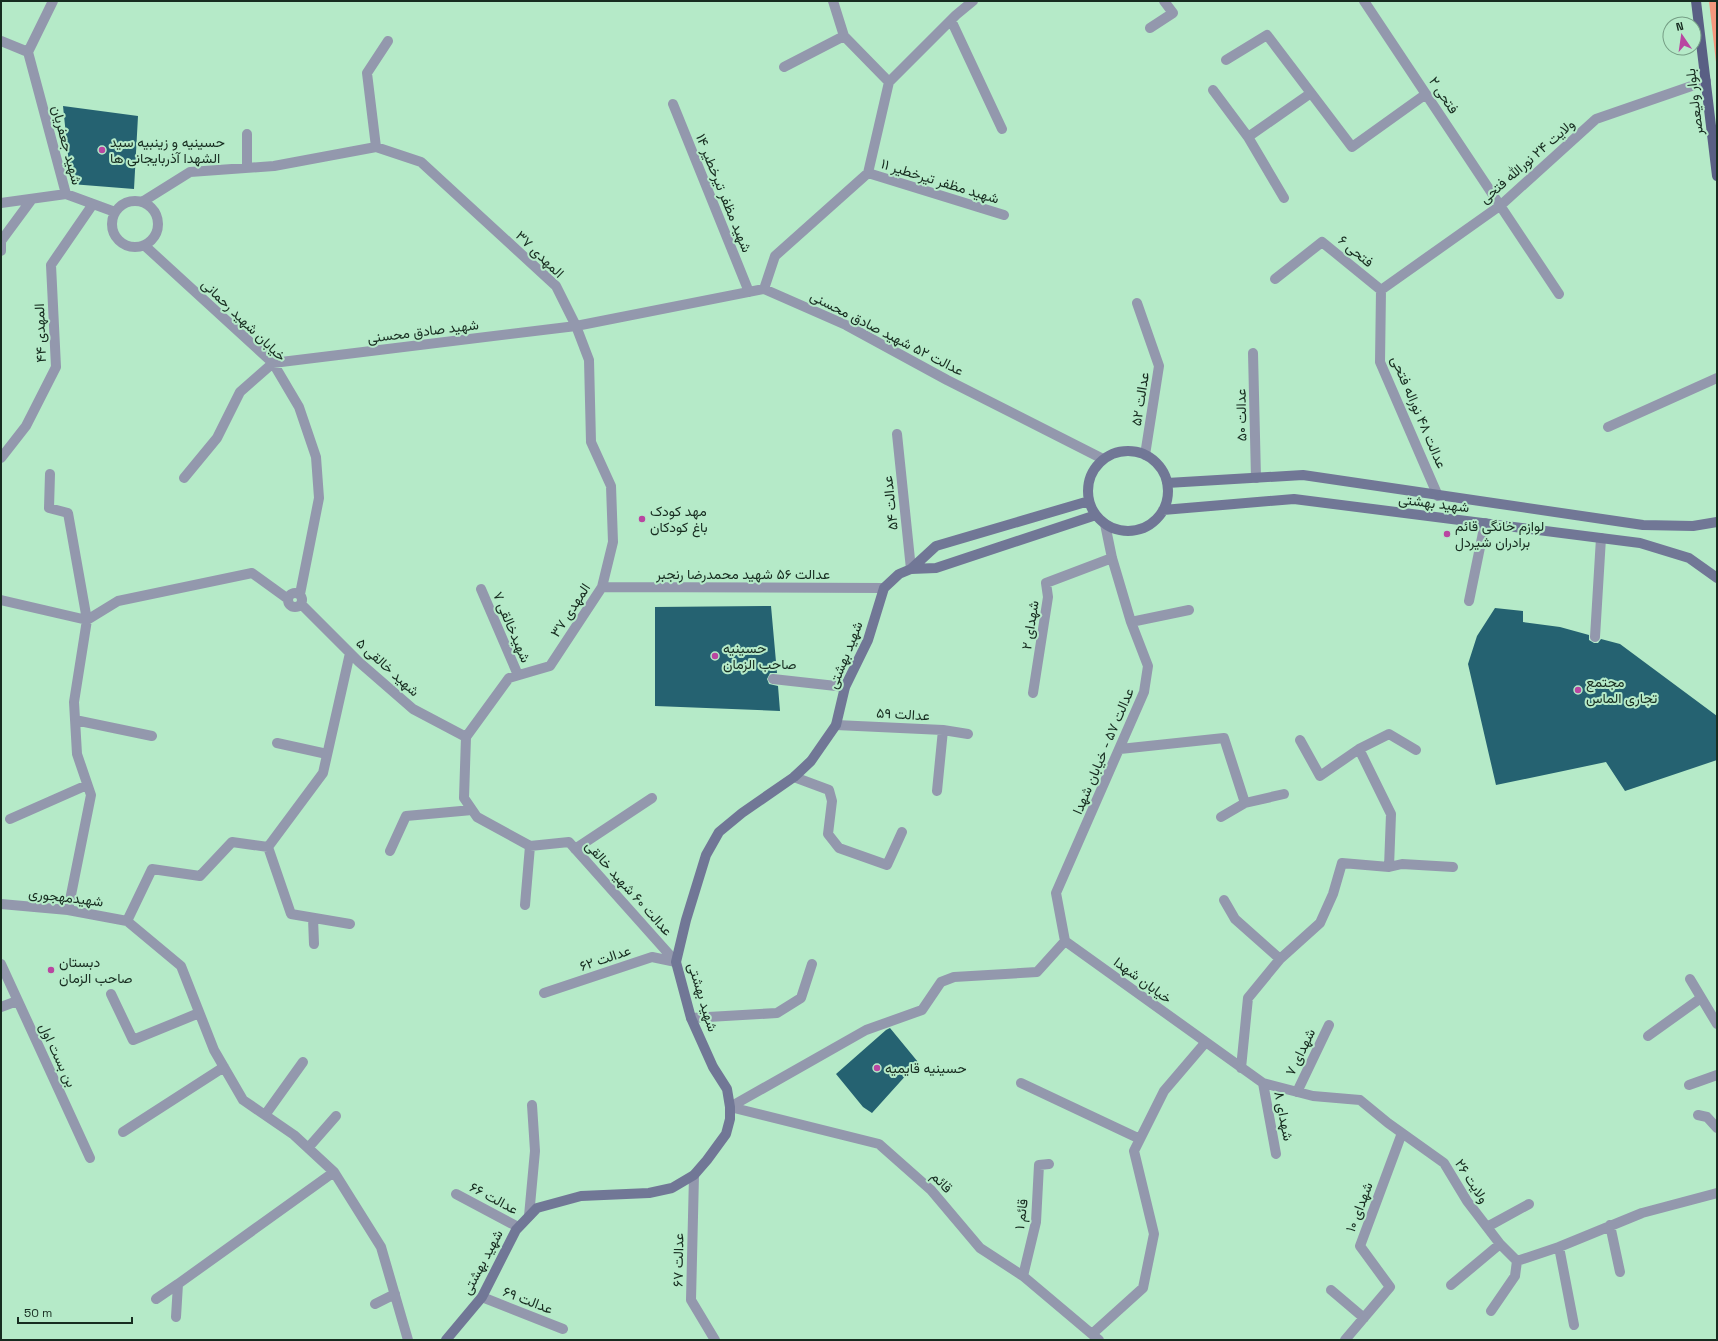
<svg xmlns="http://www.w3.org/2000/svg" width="1718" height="1341" font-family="'Space Grotesk',Vazirmatn,sans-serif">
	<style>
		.green { fill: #f4977d }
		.building { fill: #256271 }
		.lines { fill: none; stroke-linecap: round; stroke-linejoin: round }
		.minor { stroke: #9398ad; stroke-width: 10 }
		.secondary { stroke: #717796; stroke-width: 10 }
		.primary { stroke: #595f84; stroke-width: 10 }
		.poi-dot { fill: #b946a1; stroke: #b5eac8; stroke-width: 1.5 }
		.labels { text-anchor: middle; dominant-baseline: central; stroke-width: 4; stroke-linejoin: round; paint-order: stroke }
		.street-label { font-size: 14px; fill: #172c20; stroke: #b5eac8 }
		.poi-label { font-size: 14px; fill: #172c20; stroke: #b5eac8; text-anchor: start }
	</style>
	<rect width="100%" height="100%" fill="#b5eac8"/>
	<path class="green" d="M1709,1h8v70z"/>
	<path class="building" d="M63,106l75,10 -4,73 -63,-5z
		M771,606l6,67h-7l-3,6 2,5 9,2 2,25 -125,-5v-99z
		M1495,608l28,3v11l37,5 29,8v5l5,3h4l3,-4 19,5 97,72v44l-92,31 -19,-29 -110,23 -28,-121 9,-28z
		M890,1028l28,34 -46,51 -9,-6 -27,-33 50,-44z"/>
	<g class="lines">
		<path class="minor" d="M833,1l11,35 45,46
			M1364,1l195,293
			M951,20l51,109
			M1150,28l23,-15 -9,-12
			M1,41l27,11
			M28,52l38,142 49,18
			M28,52l25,-51
			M1226,60l41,-25 85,112 74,-53
			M784,67l60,-31
			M1213,90l35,47 36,61
			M673,104l76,188
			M1248,137l63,-44
			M376,147l-9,-74 21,-32
			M247,168v-34
			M868,173l136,42
			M112 224a23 23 0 1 1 46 0a23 23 0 1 1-46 0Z
			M142,202l48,-30 84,-6 102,-19 45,15 135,124 20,40 13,34 2,82 20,44 2,56 -11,45 -52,79 -41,12 -43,59 -2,61 13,19 53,29 39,-4 107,120
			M1,203l65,-9
			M144,245l129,118 26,44 17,50 3,41 -19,96
			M1,251v-10l31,-42
			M1275,279l47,-37 59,48
			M764,289l11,-33 93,-83 21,-91 67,-67 17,-14
			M1381,290l120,-85 95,-86 110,-38
			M1381,290l-1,72 58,134
			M1137,303l22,63 -14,89
			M1253,353l3,125
			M1608,427l109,-49
			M897,434l14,135
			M1,458l25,-32 30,-59 -5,-102 42,-61
			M184,478l33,-40 23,-46 33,-29 303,-37 188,-37 82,36 101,55 156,79
			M602,587l282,1
			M481,589l37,86
			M288 600a7 7 0 1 1 14 0a7 7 0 1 1-14 0Z
			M1,600l86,20 -19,-107 -19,-5 1,-34
			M1469,601l16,-78
			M301,604l58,58 54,47 53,28
			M1131,622l58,-12
			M1595,637l6,-99
			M773,679l72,8
			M1033,693l15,-96 -2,-14 66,-25
			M75,720l77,16
			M836,725l107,5 25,4
			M1300,740l20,36 39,-27
			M277,743l50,11
			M1120,749l104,-11 21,65 39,-9
			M794,777l35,13 3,11 -4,33 11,14 48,17 15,-33
			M937,791l6,-61
			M1221,817l24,-14
			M10,819l77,-34
			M268,847l23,67 59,10
			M575,849l77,-51
			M390,851l16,-35 66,-6
			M1389,867l13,-3 51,3
			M1224,900l11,19 45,40
			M1,904l67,6 59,11 54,45 33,84 29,50 51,35 40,37 47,75 27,93
			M525,905l5,-59
			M68,910l23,-115 -14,-41 -3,-52 13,-82 31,-19 134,-28 36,26
			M313,918l1,26
			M127,921l25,-52 48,7 32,-34 36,5 55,-74 27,-120
			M1065,941l198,142 50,13 47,4 28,23 56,40 23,38 33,43 17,17 42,-14 83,-34 75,-20
			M1065,941l-9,-48 88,-201 4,-26 -17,-44 -19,-64 -7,-34
			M1,964l89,194
			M1690,979l27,45
			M544,993l108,-36 24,5
			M111,994l22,46 66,-27
			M1,1007l16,-6
			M691,1018l86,-5 24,-15 11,-34
			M1648,1036l53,-38
			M1241,1068l7,-70 32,-39 40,-36 13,-29 9,-31 47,4 2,-53 -32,-65 30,-15 27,16
			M1021,1083l119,56
			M1263,1083l13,71
			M1689,1085l28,-10
			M1297,1092l32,-67
			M730,1107l149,37 52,46 49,58 43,28 76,64
			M730,1107l136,-77 56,-20 19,-28 13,-5 83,-5 28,-31
			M265,1115l38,-53
			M1698,1115l9,2 10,11
			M123,1132l101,-65
			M308,1148l28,-32
			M694,1175l-3,125 24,40
			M456,1194l62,33
			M529,1216l6,-65 -3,-46
			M1610,1225l10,47
			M1487,1227l42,-23
			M1559,1247l15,78
			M1023,1276l13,-54 3,-57 10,-1
			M1451,1285l49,-41
			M1331,1290l33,28
			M482,1297l81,32
			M156,1299l22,-15
			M375,1304l20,-10
			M1491,1311l24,-35 2,-15
			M176,1317l2,-33 156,-112
			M1092,1334l51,-46 11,-54 -20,-83 30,-60 41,-48
			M1345,1340l45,-53 -30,-41 42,-113"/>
		<path class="secondary" d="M1088 491a40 40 0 1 1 80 0a40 40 0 1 1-80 0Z
			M1167,483l136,-8 340,50 50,1 24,-4
			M1163,510l131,-11 346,44 49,15 28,20
			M911,569l25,-23 153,-45
			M446,1340l36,-43 34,-67 21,-22 44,-12 68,-3 23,-5 22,-13 13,-15 19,-26 4,-15v-12l-3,-18 -14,-22 -22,-49 -15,-56 10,-42 20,-65 13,-23 23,-19 52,-36 17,-16 25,-36 9,-38 23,-47 16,-52 15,-14 12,-5 25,-1 160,-53"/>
		<path class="primary" d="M1696,1l21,175"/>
	</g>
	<g class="poi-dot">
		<circle cx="102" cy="150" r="4"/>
		<circle cx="642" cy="519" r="4"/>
		<circle cx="1447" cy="534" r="4"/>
		<circle cx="715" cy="656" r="4"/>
		<circle cx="1578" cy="690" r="4"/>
		<circle cx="51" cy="970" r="4"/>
		<circle cx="877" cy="1068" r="4"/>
	</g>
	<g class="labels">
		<g class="street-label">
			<text transform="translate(1444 95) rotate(56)">فتحی ۲</text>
			<text transform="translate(1694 102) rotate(-97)">بلوار ولیعصر</text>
			<text transform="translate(67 145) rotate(75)">شهید جعفریان</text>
			<text transform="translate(1527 161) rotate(-41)">ولایت ۲۴ نورالله فتحی</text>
			<text transform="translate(940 181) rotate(17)">شهید مظفر تیرخطیر ۱۱</text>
			<text transform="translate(724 193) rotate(68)">شهید مظفر تیرخطیر ۱۴</text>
			<text transform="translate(1356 251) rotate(40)">فتحی ۶</text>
			<text transform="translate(540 254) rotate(44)">المهدی ۳۷</text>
			<text transform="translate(244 320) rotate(44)">خیابان شهید رحمانی</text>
			<text transform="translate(423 331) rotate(-7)">شهید صادق محسنی</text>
			<text transform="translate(40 333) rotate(-92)">المهدی ۴۴</text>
			<text transform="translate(887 333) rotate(27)">عدالت ۵۲ شهید صادق محسنی</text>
			<text transform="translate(1140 399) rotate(-81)">عدالت ۵۲</text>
			<text transform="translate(1419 412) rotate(67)">عدالت ۴۸ نوراله فتحی</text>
			<text transform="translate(1241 415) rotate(-91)">عدالت ۵۰</text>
			<text transform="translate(890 503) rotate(-96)">عدالت ۵۴</text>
			<text transform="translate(1434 503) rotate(7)">شهید بهشتی</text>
			<text x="743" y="574">عدالت ۵۶ شهید محمدرضا رنجبر</text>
			<text transform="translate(570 610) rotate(-57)">المهدی ۳۷</text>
			<text transform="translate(1030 625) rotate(-81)">شهدای ۲</text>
			<text transform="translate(512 627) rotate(67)">شهیدخالقی ۷</text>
			<text transform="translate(845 655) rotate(-68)">شهید بهشتی</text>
			<text transform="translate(388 667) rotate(42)">شهید خالقی ۵</text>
			<text transform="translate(903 714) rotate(3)">عدالت ۵۹</text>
			<text transform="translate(1103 751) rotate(-67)">عدالت ۵۷ - خیابان شهدا</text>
			<text transform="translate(629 888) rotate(48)">عدالت ۶۰ شهید خالقی</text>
			<text transform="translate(66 897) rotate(7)">شهیدمهجوری</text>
			<text transform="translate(605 958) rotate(-19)">عدالت ۶۲</text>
			<text transform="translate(1143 980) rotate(36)">خیابان شهدا</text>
			<text transform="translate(703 997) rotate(73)">شهید بهشتی</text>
			<text transform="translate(1300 1052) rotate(-64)">شهدای ۷</text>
			<text transform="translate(58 1055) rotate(65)">بن بست اول</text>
			<text transform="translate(1284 1116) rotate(79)">شهدای ۸</text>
			<text transform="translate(1472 1181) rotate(57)">ولایت ۲۶</text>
			<text transform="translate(942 1182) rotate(46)">قائم</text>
			<text transform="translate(494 1198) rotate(28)">عدالت ۶۶</text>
			<text transform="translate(1359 1207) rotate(-69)">شهدای ۱۰</text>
			<text transform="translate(1021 1214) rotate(-83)">قائم ۱</text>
			<text transform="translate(678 1260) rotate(-89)">عدالت ۶۷</text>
			<text transform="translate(482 1262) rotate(-62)">شهید بهشتی</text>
			<text transform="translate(528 1300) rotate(21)">عدالت ۶۹</text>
		</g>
		<g class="poi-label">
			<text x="110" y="142">حسینیه و زینبیه سید<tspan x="110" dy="16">الشهدا آذربایجانی ها</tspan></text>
			<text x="650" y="511">مهد کودک<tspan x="650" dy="16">باغ کودکان</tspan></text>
			<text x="1455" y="526">لوازم خانگی قائم<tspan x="1455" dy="16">برادران شیردل</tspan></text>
			<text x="723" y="648">حسینیه<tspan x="723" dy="16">صاحب الزمان</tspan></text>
			<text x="1586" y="682">مجتمع<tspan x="1586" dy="16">تجاری الماس</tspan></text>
			<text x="59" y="962">دبستان<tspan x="59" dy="16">صاحب الزمان</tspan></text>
			<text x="885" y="1068">حسینیه قایمیه</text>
		</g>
	</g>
	<rect width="1718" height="1341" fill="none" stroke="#172c20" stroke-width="4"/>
	<g transform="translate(1682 36) rotate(347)"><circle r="19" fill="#b5eac8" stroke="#769e85"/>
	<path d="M0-3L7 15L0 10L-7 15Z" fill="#b946a1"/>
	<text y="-6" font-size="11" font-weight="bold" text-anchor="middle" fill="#172c20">N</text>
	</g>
	<path d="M18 1317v6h114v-6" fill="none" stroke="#172c20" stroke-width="2"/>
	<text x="24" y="1317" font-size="12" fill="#172c20" stroke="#b5eac8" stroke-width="3" paint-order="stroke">50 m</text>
</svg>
